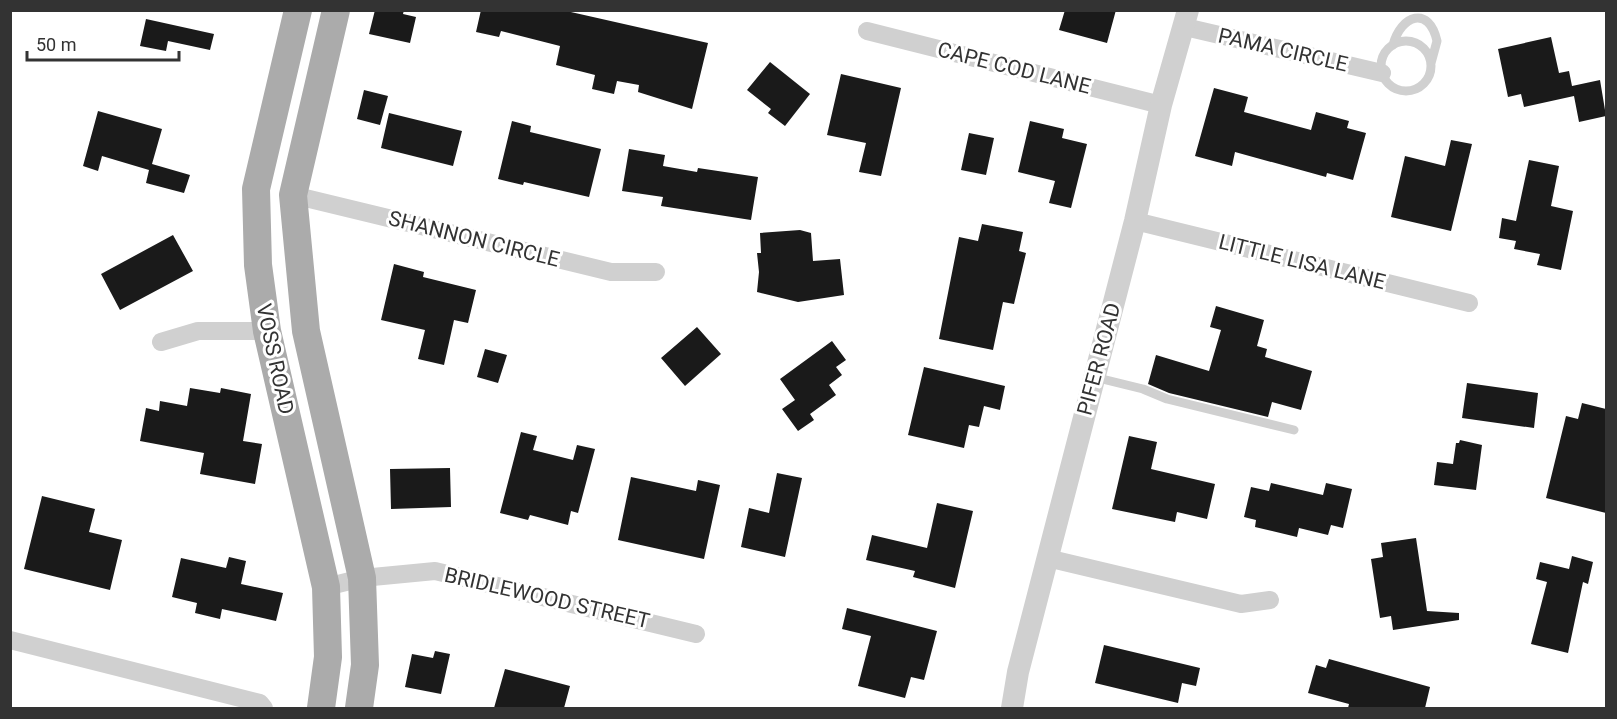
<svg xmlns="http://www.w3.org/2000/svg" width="1617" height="719" viewBox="0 0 1617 719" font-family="Roboto,sans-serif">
	<rect width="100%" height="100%" fill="#fff"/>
	<path fill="#1a1a1a" d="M375,10h29l-1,4 13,3 -6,26 -41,-9z
		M481,10h81l146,33 -16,66 -54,-17 1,-7 -22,-4 -3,13 -22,-5 3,-14 -39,-10 4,-19 -59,-15 -2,6 -23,-5z
		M1065,10h51l-9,33 -48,-13z
		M146,19l68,15 -4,16 -42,-9 -2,10 -26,-5z
		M1551,37l8,36 10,-2 3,15 28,-6 6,36 -27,6 -5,-26 -50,11 -3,-13 -13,3 -10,-48z
		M770,62l40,32 -25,32 -17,-13 3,-4 -24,-19z
		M841,74l60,14 -20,88 -22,-4 7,-29 -39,-8z
		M1214,88l34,9 -4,15 67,18 5,-18 33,9 -2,7 19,5 -13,47 -26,-7 -1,4 -91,-25 -3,14 -37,-10z
		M364,90l24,6 -8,29 -23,-6z
		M98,111l64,18 -10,35 38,11 -6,18 -38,-10 3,-13 -47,-14 -4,15 -15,-5z
		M389,113l73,18 -9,35 -72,-18z
		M512,121l19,5 -1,6 71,17 -12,48 -65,-15 -1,3 -25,-6z
		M1030,121l34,8 -2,9 25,6 -16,64 -22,-5 6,-22 -37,-9z
		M969,133l25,5 -8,37 -25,-5z
		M1451,140l21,4 -21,87 -60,-14 14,-61 40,10z
		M629,149l36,6 -2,11 34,6 1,-4 60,9 -7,43 -90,-14 2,-9 -41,-6z
		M1529,160l30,6 -8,40 22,5 -12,59 -24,-5 3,-11 -26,-5 2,-8 -17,-3 3,-20 14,3z
		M982,224l41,8 -4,19 7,2 -12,51 -11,-2 -10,48 -54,-11 20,-102 19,4z
		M800,230l11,3 2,28 27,-2 4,36 -46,7 -41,-10 2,-20 -2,-19h4l-1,-20z
		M173,235l20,36 -73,39 -19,-36z
		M394,264l30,8 -1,5 53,13 -8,33 -14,-3 -10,45 -26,-6 7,-29 -44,-10z
		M1216,306l48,14 -7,26 10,3 -2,8 47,14 -11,39 -29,-8 -4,15 -99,-24 -21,-9 8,-29 53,16 12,-41 -11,-3z
		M697,327l24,27 -36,32 -24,-28z
		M832,341l14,19 -10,7 6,8 -13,10 7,10 -26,19 4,6 -16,11 -16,-22 13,-9 -15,-21z
		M485,349l22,6 -9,28 -21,-6z
		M924,367l81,19 -5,24 -16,-4 -5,21 -10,-2 -5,23 -56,-13z
		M1467,383l71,10 -4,35 -72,-10z
		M190,388l30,5 1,-5 30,6 -8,47 19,3 -7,40 -55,-10 4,-21 -64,-12 6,-33 13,3 1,-10 27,5z
		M1582,403l24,6v104l-60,-15 20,-82 12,3z
		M521,432l16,4 -4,14 40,10 4,-15 18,4 -17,64 -7,-2 -3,14 -38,-10 -2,5 -28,-7z
		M1129,436l28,6 -6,27 64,15 -8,35 -30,-7 -2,10 -63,-13z
		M1460,440l22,5 -6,45 -42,-5 3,-23 16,2 3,-21h3z
		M450,468l1,39 -60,2 -1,-40z
		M777,473l25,5 -17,79 -44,-10 8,-39 20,5z
		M631,477l65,14 2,-11 22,5 -16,74 -86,-19z
		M1271,483l52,12 3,-12 26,6 -9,39 -12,-3 -3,10 -29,-7 -2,9 -42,-10 1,-7 -12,-3 7,-30 18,4z
		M42,496l53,13 -6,23 33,8 -12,50 -86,-21z
		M937,503l36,8 -18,77 -42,-11 2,-6 -49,-11 6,-25 55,13z
		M1416,538l11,73 32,2v7l-66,10 -2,-14 -11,2 -9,-59 12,-2 -2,-14z
		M1572,556l21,6 -5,22 -5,-2 -15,71 -37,-9 16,-62 -11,-3 4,-17 29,7z
		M229,557l17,4 -5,23 42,9 -7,28 -54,-12 -2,10 -25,-6 2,-10 -25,-6 9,-39 45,10z
		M847,608l90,23 -13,49 -13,-3 -6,21 -47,-12 13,-50 -29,-7z
		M1104,645l96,23 -4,18 -14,-3 -4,20 -83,-20z
		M435,651l15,3 -9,40 -36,-7 7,-33 21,4z
		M1329,659l101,28 -5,21h-77l1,-4 -41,-11 8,-28 10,3z
		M505,669l65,17 -6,22h-70z"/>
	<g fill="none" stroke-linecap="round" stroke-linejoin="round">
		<path stroke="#d0d0d0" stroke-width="9" d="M1381 66a25 25 0 1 1 50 0a25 25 0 1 1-50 0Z
			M1393,45c8,-30 36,-40 44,-4l-6,22
			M1094,377l49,12 24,10 127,31"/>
		<path stroke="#d0d0d0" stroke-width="18" d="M1185,27l197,46
			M867,31l294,74
			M293,195l318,77h45
			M1135,221l334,82
			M161,342l37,-11h69
			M1047,558l194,46 29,-4
			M326,587l36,-9 73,-7 261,63
			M10,640l250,63 4,5"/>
		<path stroke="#d0d0d0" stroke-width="22" d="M1012,708l6,-36 117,-451 26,-116 27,-95"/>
		<path stroke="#ababab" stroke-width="28" d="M298,10l-42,179 2,76 9,66 59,256 2,70 -7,51
			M336,10l-43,185 13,136 56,247 3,87 -6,43"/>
	</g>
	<g text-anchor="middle" stroke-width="6" stroke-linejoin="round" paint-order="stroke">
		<g font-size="21" fill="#333" stroke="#fff">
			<text transform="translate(1283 50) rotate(13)" y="7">PAMA CIRCLE</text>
			<text transform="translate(1014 68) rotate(14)" y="7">CAPE COD LANE</text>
			<text transform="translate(474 239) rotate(14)" y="7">SHANNON CIRCLE</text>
			<text transform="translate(1302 262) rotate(14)" y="7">LITTLE LISA LANE</text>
			<text transform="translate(275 359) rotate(78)" y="7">VOSS ROAD</text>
			<text transform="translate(1099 359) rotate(-75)" y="7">PIFER ROAD</text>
			<text transform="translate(547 598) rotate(13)" y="7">BRIDLEWOOD STREET</text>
		</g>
	</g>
	<rect width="1617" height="719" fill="none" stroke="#333333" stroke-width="24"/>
	<path d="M27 51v9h152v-9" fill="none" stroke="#333333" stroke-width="3"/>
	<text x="36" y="51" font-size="18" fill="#333333" stroke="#ffffff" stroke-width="4.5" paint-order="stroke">50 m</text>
</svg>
